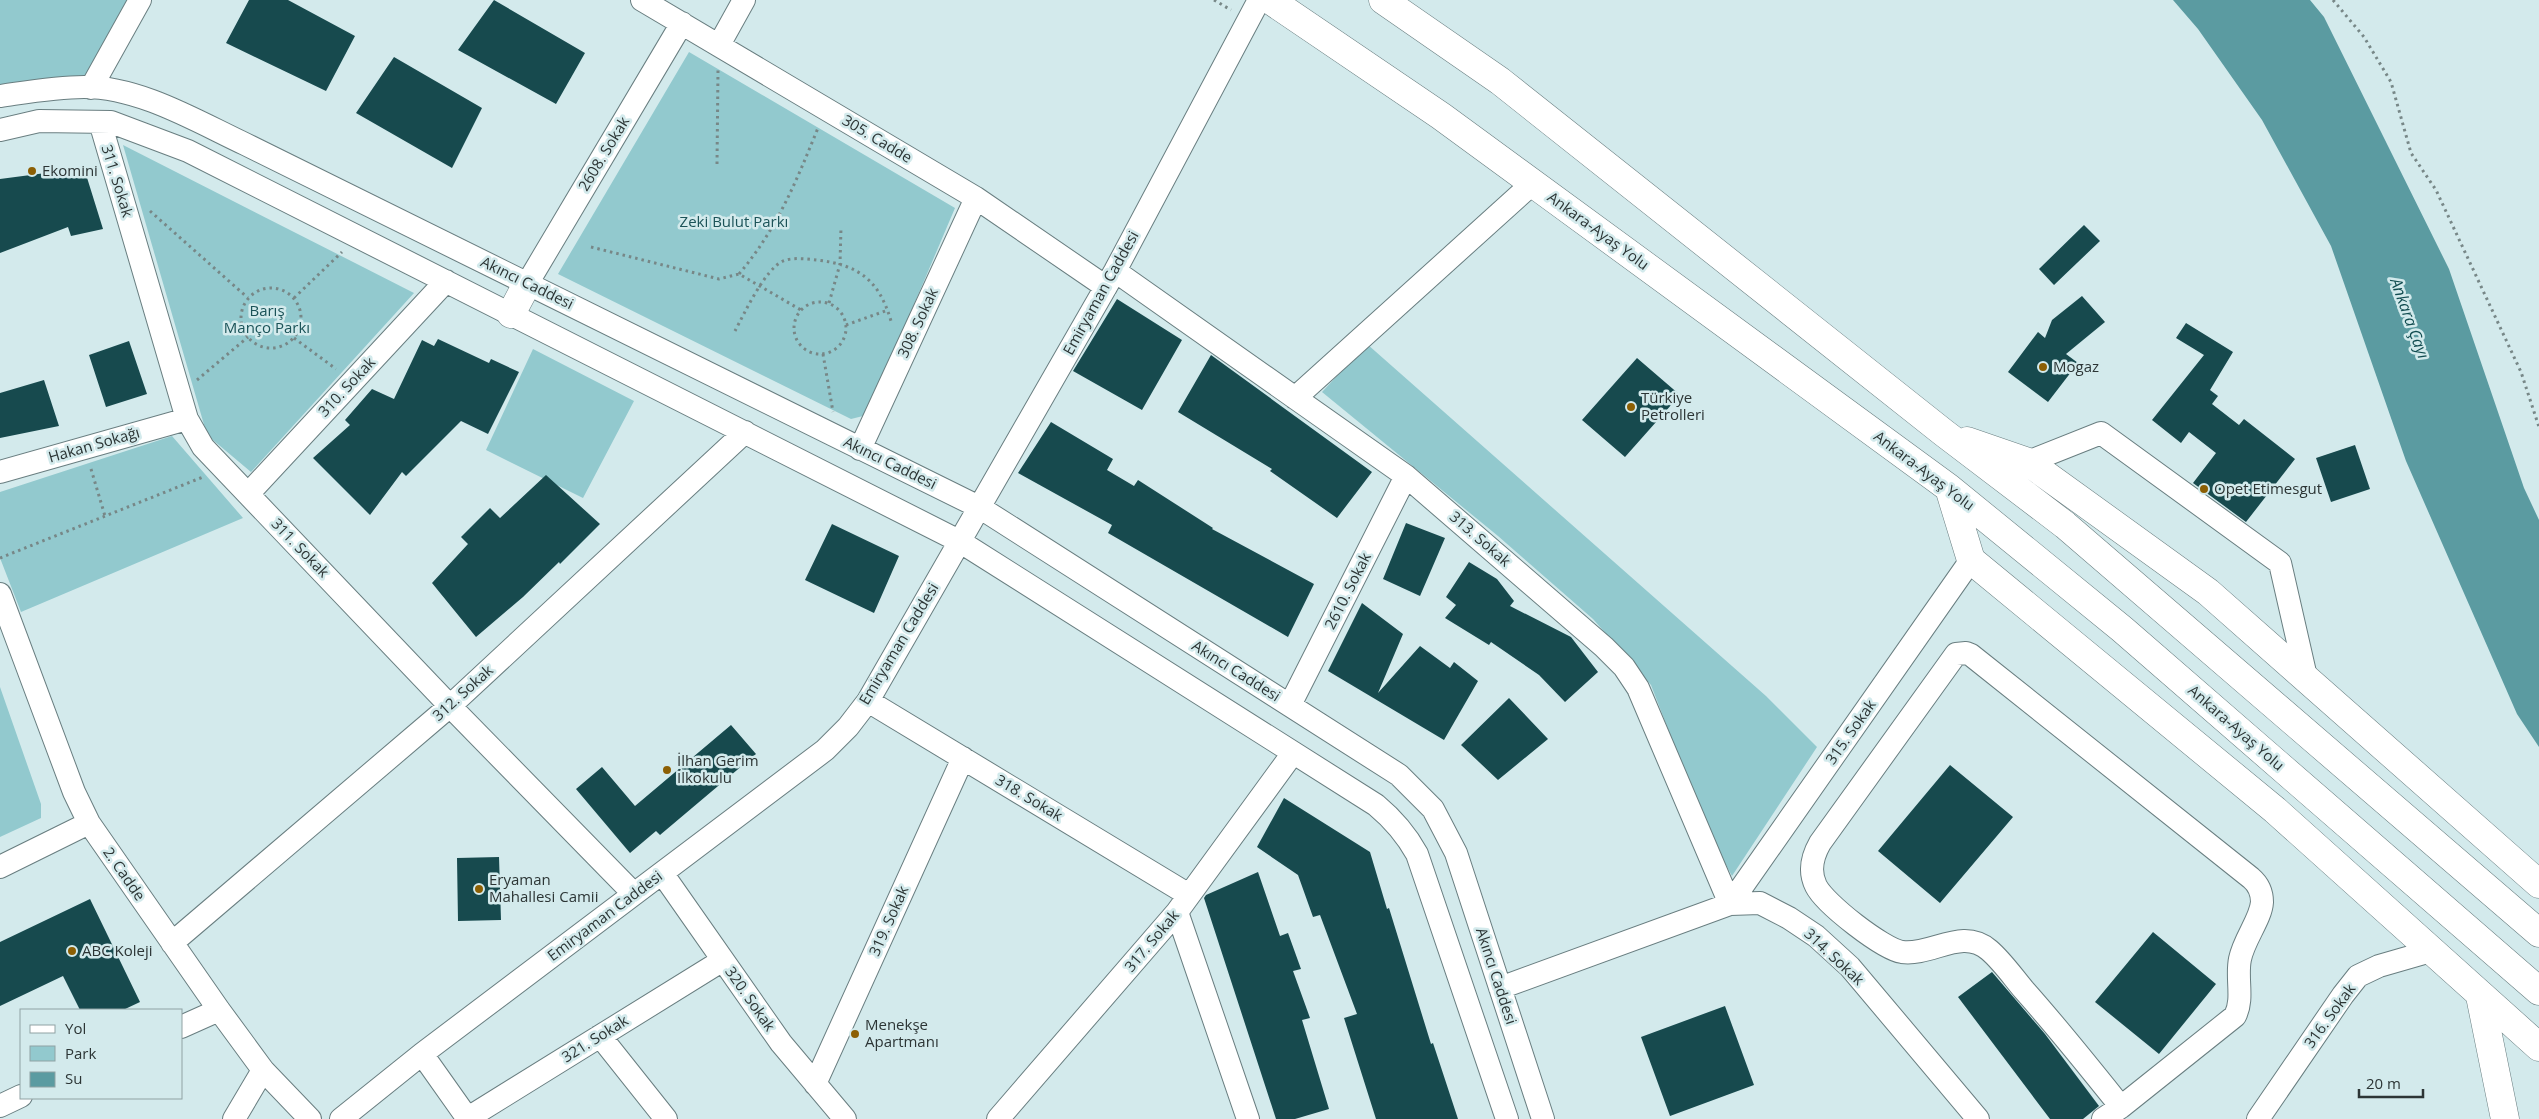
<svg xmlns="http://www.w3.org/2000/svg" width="2539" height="1119" viewBox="0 0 2539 1119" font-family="'Open Sans',sans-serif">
	<rect width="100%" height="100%" fill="#d3eaec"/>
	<path fill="#92c9ce" d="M0,0h140l-49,88 -91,18z
		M689,52l266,156 -88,207 -16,4 -293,-145z
		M123,145l291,148 -163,179 -44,-37z
		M1367,344l399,352 51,51 -85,129 -25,-46 -56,-145 -58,-66 -95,-83 -176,-144z
		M533,349l101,52 -51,97 -97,-48z
		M172,436l71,82 -222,94 -21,-54v-66z
		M0,687l41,117v14l-41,19z"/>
	<path fill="#5b9ba1" d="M2173,0h137l14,17 125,252 75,219 15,32v227l-22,-33 -111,-253 -75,-215 -69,-126 -64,-91z"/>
	<path fill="#174a4e" d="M249,0h39l67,36 -29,55 -100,-48z
		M494,0l91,53 -29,51 -98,-54z
		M394,57l88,51 -30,60 -96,-55z
		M84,168l19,61 -32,7 -3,-9 -68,26v-74z
		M2084,225l16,16 -46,44 -15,-16z
		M2082,296l23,26 -39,32 12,9 -30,39 -40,-30 30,-40 7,6 7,-18z
		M1117,299l65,41 -40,70 -69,-39z
		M2186,323l47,29 -23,38 8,6 -6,8 27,21 5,-6 51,40 -49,63 -53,-39 23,-30 -27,-21 -8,11 -29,-23 52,-65 -28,-17z
		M438,339l51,24 2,-4 28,13 -31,62 -27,-13 -55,55 -4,-4 -32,43 -57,-57 37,-33 -5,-5 27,-31 22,10 28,-59 12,6z
		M129,341l18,53 -41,13 -17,-52z
		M1211,355l161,117 -35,46 -67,-47 2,-2 -94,-57z
		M1637,358l43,37 -55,62 -43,-37z
		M44,380l15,46 -59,12v-45z
		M1051,422l62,37 -6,11 27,16 4,-6 75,48 -1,1 102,55 -26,53 -180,-104 4,-8 -94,-52z
		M2355,445l15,44 -39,13 -15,-44z
		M546,475l54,49 -40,40 -1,-2 -36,35 -47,40 -44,-54 36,-39 -7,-7 29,-29 10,10z
		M1406,523l39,15 -25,58 -37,-17z
		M832,524l67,32 -25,57 -69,-33z
		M1469,562l28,17 17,22 -4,5 61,31 27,35 -33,30 -26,-27 -48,-33 -2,3 -44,-27 11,-13 -10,-8z
		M1362,603l41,31 -25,59 42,-47 30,22 4,-6 24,19 -34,59 -116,-69z
		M1509,698l39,41 -50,41 -37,-35z
		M731,725l25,29 -96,81 -4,-4 -26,22 -54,-64 26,-22 33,39z
		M1950,765l63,52 -73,86 -62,-52z
		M1284,798l86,54 17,57 2,-1 42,136 2,-1 25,76h-82l-32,-101 13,-4 -37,-99 -7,2 -15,-42 -41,-28z
		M499,857l2,63 -43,1 -1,-63z
		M1258,872l22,64 8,-3 13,36 -8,2 17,47 -8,2 27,89 -34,10h-19l-72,-221 2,-3z
		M90,899l50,103 -17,8h-43l-17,-34 -63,30v-64z
		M2153,932l63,52 -57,70 -64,-52z
		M1992,972l53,62 54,72 -16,13h-33l-92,-122z
		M1725,1006l29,79 -84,31 -29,-79z"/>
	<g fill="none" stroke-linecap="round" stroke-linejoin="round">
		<defs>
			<path id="minor" d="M642,0l334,198 130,89
				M719,45l25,-45
				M91,88l49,-88
				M0,96c28,-4 56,-9 84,-9 56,0 112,34 161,57l734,363 420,268 34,34 23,44 87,266
				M100,122l87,297 16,28 247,259 184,188
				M0,130l39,-9 72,1 77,29 771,390 417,264c18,15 30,29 41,49l90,265
				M1115,271l291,205 198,171 20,20 14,21 92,216
				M527,284l155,-261
				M1295,398l238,-215
				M860,449l116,-251
				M2028,462l73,-29 179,130 26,114
				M0,472l187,-53
				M248,494l198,-213
				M0,594l74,198 15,31 130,187 44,60 47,49
				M868,701l321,194
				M1290,705l116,-229
				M0,867l89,-44
				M662,873l119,170 64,76
				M1730,904l241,-344
				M1177,912l71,207
				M172,943l278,-237 295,-274
				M1500,988l230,-84 30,-1 29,15 27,18 34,31 128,152
				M181,1027l38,-17
				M600,1036l66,83
				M422,1054l46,65
				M815,1084l148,-326
				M0,1106l21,-10
				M468,1118l255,-158
				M234,1119l29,-49
				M341,1119l81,-65 403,-304 23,-23 20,-26 247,-430 144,-271
				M998,1119l179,-207 116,-159
				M2103,1119l18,-12 114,-91c9,-17 1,-38 5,-57 4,-20 21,-40 22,-57 0,-10 -4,-18 -11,-24l-280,-223 -5,-2 -10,1 -136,189c-8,14 -11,29 -4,43 9,18 67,63 86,66 30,4 60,-25 87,-2 13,11 24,27 35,40 34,38 65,77 97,117
				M2258,1119l85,-124 15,-19 21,-10 52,-15"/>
			<path id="major" d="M511,314l16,-30"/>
			<path id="highway" d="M1270,0l171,116 508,372 173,141 417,362
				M1383,0l117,81 444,352 121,92 474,408
				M1967,441l61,21 180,130 331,292
				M1949,488l22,72 304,250 264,237
				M2480,996l25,123"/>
		</defs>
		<use href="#minor" stroke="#697e80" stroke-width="24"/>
		<use href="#major" stroke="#697e80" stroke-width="29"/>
		<use href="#highway" stroke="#697e80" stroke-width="29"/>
		<path stroke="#778787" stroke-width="3" stroke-dasharray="2.5 4" stroke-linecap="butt" d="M1214,0l17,10
			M2333,0l31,37 27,45 20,71 25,37 85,182 18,55
			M717,164l1,-94
			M150,211l98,87
			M591,247l128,32 20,-5 62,36
			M739,274c38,-45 57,-92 79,-146
			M241 318a30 30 0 1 1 60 0a30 30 0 1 1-60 0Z
			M294,298l48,-46
			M794 328a26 26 0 1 1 52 0a26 26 0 1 1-52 0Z
			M829,303l11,-39 1,-37
			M846,325l42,-15
			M735,331c9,-17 30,-62 48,-70 10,-4 24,-2 34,-1 42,5 62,20 74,61
			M294,338l42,31
			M823,354l10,58
			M197,380l51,-43
			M91,469l14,47
			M0,558l203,-81"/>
		<use href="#minor" stroke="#fff" stroke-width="22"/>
		<use href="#major" stroke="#fff" stroke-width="28"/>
		<use href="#highway" stroke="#fff" stroke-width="28"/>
	</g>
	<g fill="#8c5f04" stroke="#d3eaec" stroke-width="2">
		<circle cx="32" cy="171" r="5"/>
		<circle cx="2043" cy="367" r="5"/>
		<circle cx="1631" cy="407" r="5"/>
		<circle cx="2204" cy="489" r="5"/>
		<circle cx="667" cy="770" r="5"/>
		<circle cx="479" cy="889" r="5"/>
		<circle cx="72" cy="951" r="5"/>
		<circle cx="855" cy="1034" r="5"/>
	</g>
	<g text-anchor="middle" stroke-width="5" stroke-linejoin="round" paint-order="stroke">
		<g font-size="15" fill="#2c3535" stroke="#d3eaec">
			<text transform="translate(877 139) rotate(31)" y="5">305. Cadde</text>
			<text transform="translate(604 154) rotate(-59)" y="5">2608. Sokak</text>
			<text transform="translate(117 181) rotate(73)" y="5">311. Sokak</text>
			<text transform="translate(1598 231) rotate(36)" y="5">Ankara-Ayaş Yolu</text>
			<text transform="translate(527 283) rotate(26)" y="5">Akıncı Caddesi</text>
			<text transform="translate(1101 293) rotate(-61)" y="5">Emiryaman Caddesi</text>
			<text transform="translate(918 323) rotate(-65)" y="5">308. Sokak</text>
			<text transform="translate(347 387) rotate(-47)" y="5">310. Sokak</text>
			<text transform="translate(94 445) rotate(-16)" y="5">Hakan Sokağı</text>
			<text transform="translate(890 463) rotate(26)" y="5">Akıncı Caddesi</text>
			<text transform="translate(1924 471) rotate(37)" y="5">Ankara-Ayaş Yolu</text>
			<text transform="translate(1480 539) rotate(41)" y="5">313. Sokak</text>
			<text transform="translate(300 548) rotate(46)" y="5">311. Sokak</text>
			<text transform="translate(1348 591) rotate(-63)" y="5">2610. Sokak</text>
			<text transform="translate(899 644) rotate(-59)" y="5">Emiryaman Caddesi</text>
			<text transform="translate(1236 671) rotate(32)" y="5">Akıncı Caddesi</text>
			<text transform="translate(463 693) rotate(-42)" y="5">312. Sokak</text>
			<text transform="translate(2236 728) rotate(41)" y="5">Ankara-Ayaş Yolu</text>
			<text transform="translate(1851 732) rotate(-55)" y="5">315. Sokak</text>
			<text transform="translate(1029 798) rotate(31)" y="5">318. Sokak</text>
			<text transform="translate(124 874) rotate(55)" y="5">2. Cadde</text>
			<text transform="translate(605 916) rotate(-37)" y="5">Emiryaman Caddesi</text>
			<text transform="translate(889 921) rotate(-66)" y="5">319. Sokak</text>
			<text transform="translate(1152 941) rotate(-50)" y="5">317. Sokak</text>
			<text transform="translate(1834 957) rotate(43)" y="5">314. Sokak</text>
			<text transform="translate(1496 976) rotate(72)" y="5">Akıncı Caddesi</text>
			<text transform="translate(750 999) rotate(55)" y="5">320. Sokak</text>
			<text transform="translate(2330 1016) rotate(-54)" y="5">316. Sokak</text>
			<text transform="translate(595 1039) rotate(-32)" y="5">321. Sokak</text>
		</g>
		<g font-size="15" fill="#2c3535" stroke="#d3eaec" text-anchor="start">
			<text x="42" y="176">Ekomini</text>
			<text x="2053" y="372">Mogaz</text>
			<text x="1641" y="403">Türkiye<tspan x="1641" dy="17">Petrolleri</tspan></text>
			<text x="2214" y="494">Opet Etimesgut</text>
			<text x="677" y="766">İlhan Gerim<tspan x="677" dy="17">İlkokulu</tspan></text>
			<text x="489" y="885">Eryaman<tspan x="489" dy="17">Mahallesi Camii</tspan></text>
			<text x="82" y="956">ABC Koleji</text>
			<text x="865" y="1030">Menekşe<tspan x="865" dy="17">Apartmanı</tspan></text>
		</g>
		<g font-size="15" fill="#1b5358" stroke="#d3eaec">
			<text x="734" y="227">Zeki Bulut Parkı</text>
			<text x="267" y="316">Barış<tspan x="267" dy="17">Manço Parkı</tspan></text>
		</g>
		<g font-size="16" font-style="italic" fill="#114c50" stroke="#d3eaec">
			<text transform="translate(2410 318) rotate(70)" y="6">Ankara Çayı</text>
		</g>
	</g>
	<rect x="20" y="1009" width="162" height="90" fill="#d3eaec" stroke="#90a2a3"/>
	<rect x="30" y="1025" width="25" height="8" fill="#ffffff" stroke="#90a2a3"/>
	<text x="65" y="1034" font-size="15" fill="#2c3535">Yol</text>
	<rect x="30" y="1046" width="25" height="15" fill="#92c9ce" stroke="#90a2a3"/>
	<text x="65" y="1059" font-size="15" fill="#2c3535">Park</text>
	<rect x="30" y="1072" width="25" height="15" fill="#5b9ba1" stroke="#90a2a3"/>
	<text x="65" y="1084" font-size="15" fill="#2c3535">Su</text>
	<path d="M2359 1089v8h64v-8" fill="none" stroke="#2c3535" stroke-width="2.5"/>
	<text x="2366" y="1089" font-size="15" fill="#2c3535" stroke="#d3eaec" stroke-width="4" paint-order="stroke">20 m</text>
</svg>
